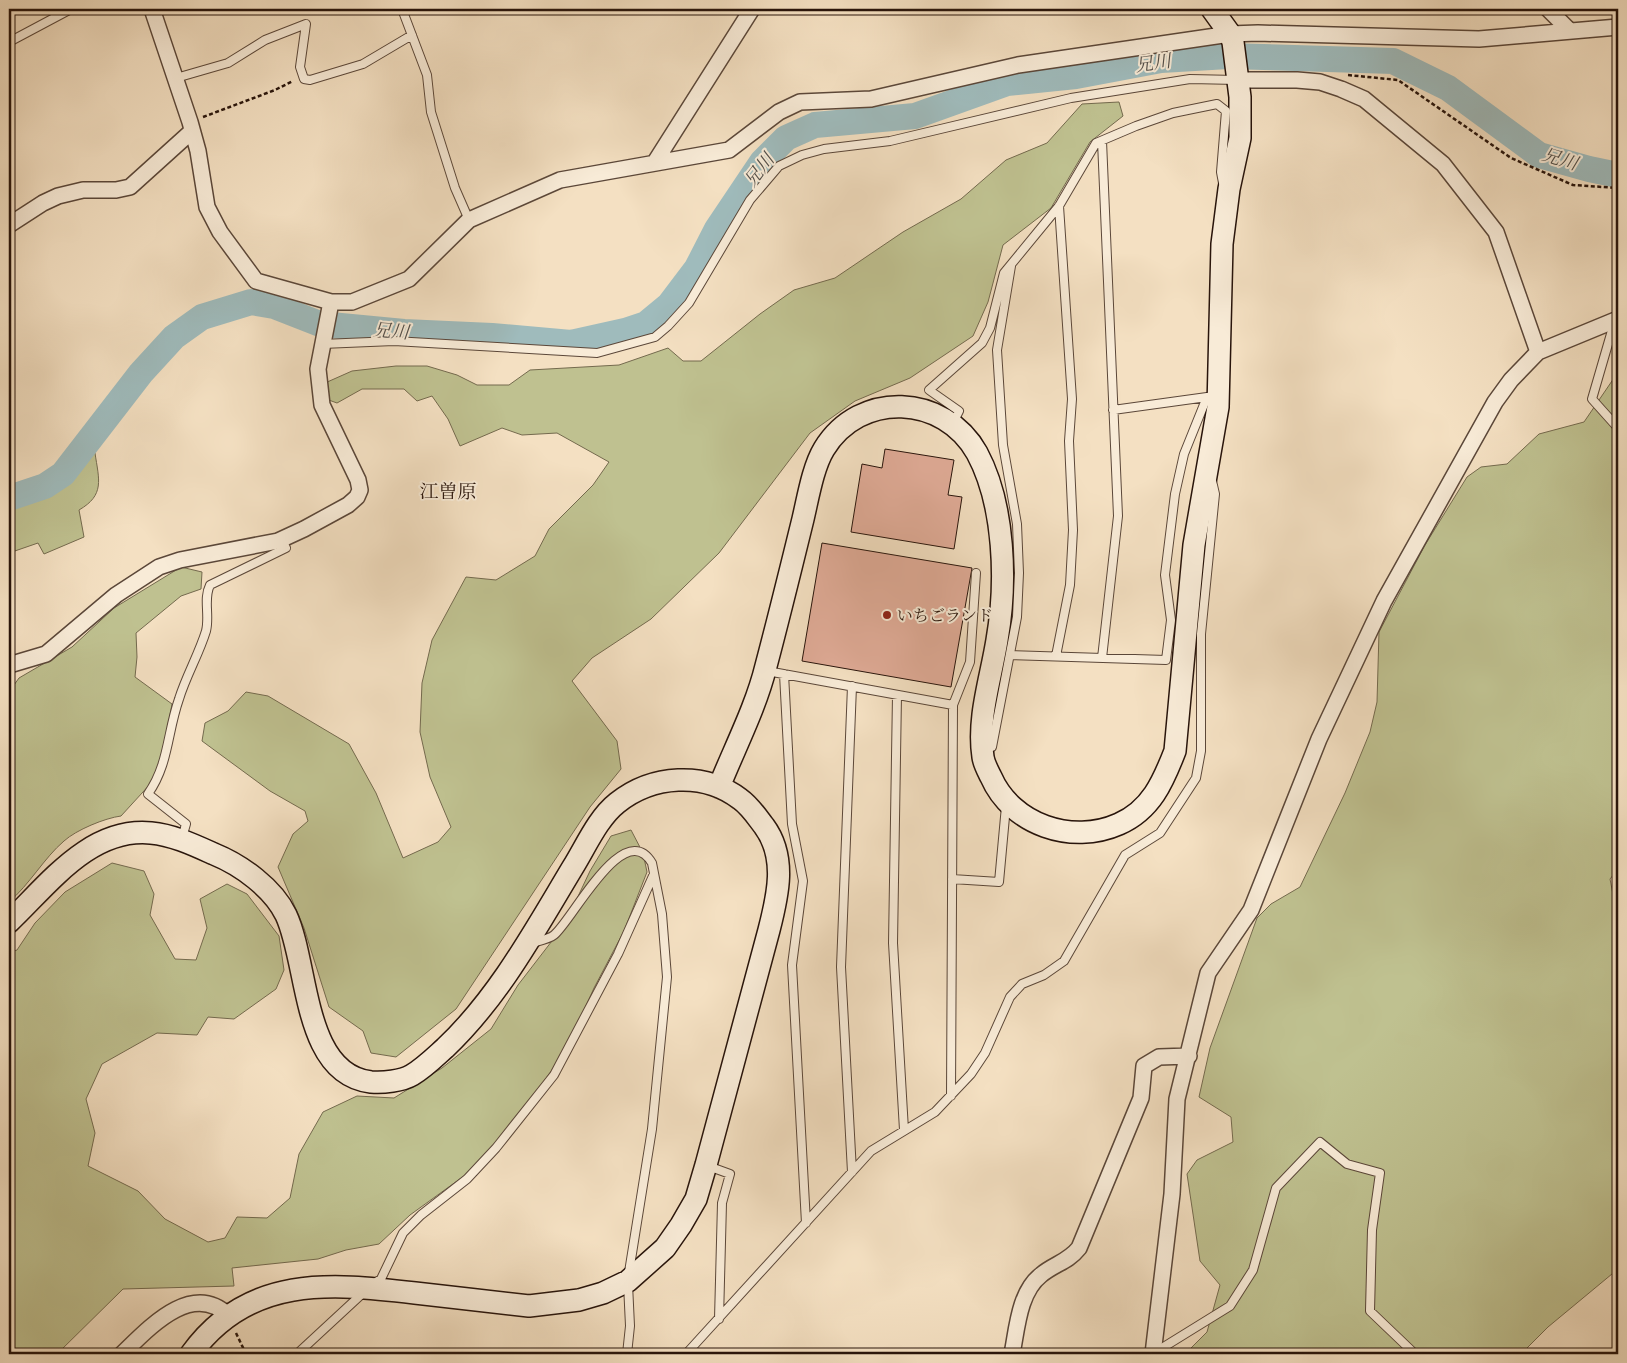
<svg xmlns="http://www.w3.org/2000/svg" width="1627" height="1363" viewBox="0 0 1627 1363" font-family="'Gentium Book Plus','Noto Serif JP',serif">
	<rect width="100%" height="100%" fill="#f4e0c2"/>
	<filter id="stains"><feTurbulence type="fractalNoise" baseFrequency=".004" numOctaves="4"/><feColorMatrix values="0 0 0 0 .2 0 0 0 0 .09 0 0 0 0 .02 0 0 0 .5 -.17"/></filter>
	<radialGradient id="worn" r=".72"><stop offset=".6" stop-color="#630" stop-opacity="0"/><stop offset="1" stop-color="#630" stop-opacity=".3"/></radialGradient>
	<path fill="#bfc190" stroke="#746a4e" d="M1119,102l4,14 -33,26 -39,66 -48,37 -15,57 -15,34 -63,42 -55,23 -45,32 -91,120 -68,66 -59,39 -20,23 45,60 4,28 -31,38 -134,202 -60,48 -25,-4 -8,-22 -34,-24 -25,-79 -26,-61 15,-33 15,-13 -3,-10 -35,-20 -68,-50 3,-18 23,-12 18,-19 22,4 81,48 27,49 27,65 35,-16 13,-15 -21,-50 -10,-45 2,-49 10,-43 34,-63 30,3 39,-24 14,-27 44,-44 16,-23 -52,-29 -35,2 -20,-7 -42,18 -12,-27 -16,-23 -15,5 -13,-12h-42l-25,14 -11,-4 -1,-16 27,-12 44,-5h31l30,9 20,10h32l21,-15 89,-5 49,-17 15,13h18l59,-47 34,-24 41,-12 68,-46 58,-33 45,-39 41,-17 35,-39z
		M1618,365v504l-8,10 8,41v349l-70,58 -21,21 2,6h-344l22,-22 13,-47 -20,-24 -13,-87 10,-14 36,-18 -2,-25 -32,-20 11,-49 47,-130 14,-14 29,-17 45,-94 25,-61 7,-30 2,-70 46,-87 42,-68 14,-10 26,-3 32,-30 45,-12 30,-44z
		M95,453c4,27 10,42 -16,57l5,27 -40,17 -6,-11 -29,10v-47l26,-7 32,-17 17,-26z
		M181,567l21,5 -1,17 -20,7 -45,37 1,24 -2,20 37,27 -8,45 -11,32 -32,35c-16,2 -45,14 -57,25 -20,17 -34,43 -55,61v-210l10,-14 53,-31 42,-39z
		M631,830l12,23 4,19 -23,59 -30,57 -28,62 -63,89 -39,37 -54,39 -31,29 -33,6 -28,9 -86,9 2,18 -111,3 -66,65h-48v-401l8,-3 18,-27 30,-31 47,-29 32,8 10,23 -4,21 25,44 21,1 11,-32 -7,-29 27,-15 20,10 32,42 5,34 -8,19 -42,30 -26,-2 -11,18 -40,-2 -55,31 -16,35 9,34 -7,33 50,25 27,28 43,23 17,-4 12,-21 30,1 23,-20 9,-44 24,-42 34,-16 37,2 48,-30 49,-39 27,-44 47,-61 25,-53 21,-35z"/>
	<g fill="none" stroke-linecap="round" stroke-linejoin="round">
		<path stroke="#9fbbbc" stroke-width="26" d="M9,498l36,-12 18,-12 78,-101 33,-36 28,-20 49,-15 23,4 46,18 84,8 88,4 79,7 54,-12 21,-7 23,-19 28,-37 20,-39 45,-67 24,-24 29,-13 100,-9 92,-33 69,-7 85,-16 67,-4 165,5 55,27 91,67 50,14 29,6"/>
	</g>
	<path fill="#e0ab97" stroke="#28140b" d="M885,449l69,11 -6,35 14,2 -8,52 -103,-17 11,-68 20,4z
		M822,543l150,25 -21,119 -149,-26z"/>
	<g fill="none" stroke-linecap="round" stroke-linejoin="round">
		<defs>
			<path id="lane" d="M402,9l25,66 4,37 24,76 14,32
				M9,42l62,-33
				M176,78l52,-15 37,-23 41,-16 -6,43 4,12 6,1 53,-16 49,-29
				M1102,141l16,375 -16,142
				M1615,320l-23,79 26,29
				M322,344l72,-3 203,12 58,-16 13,-11 21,-23 61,-103 29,-34 23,-11 22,-6 66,-8 181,-43 119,-19 47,1
				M1113,410l94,-13
				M953,423l6,-12 -30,-21 53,-47 8,-15 14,-55 55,-67 37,-63 40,-17 37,-13 44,-9 9,7 -5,61 2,11
				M1010,655l156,5 5,-40 -6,-45 10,-81 9,-40 23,-57 11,-1
				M1056,656l14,-71 3,-55 -4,-89 3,-42 -13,-193
				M767,671l186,34
				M784,674l8,150 11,57 -11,84 14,258
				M852,686l-11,281 11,205
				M897,695l-4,248 11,187
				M985,748l7,-1 25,-130 2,-44 -2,-49 -14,-79 -6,-95 14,-84
				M182,838l4,-14 -38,-30c21,-30 19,-61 31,-95 7,-23 20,-45 27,-68 4,-16 -3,-32 4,-46l76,-37 -4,-9
				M952,879l47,3 7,-76
				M532,943c7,-2 17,-4 22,-8 18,-14 70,-119 98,-72l10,51 5,63 -15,152 -23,143
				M951,1096l2,-391 17,-43 6,-89
				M708,1166l22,8 -8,29 -3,116
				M373,1284l8,-5 22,-46 18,-18 46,-36 29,-31 58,-73 64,-121 35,-78
				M1154,1353l76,-47 23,-36 23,-82 44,-46 27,22 33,9 -8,57 -2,81 45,43
				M297,1354l67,-62
				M627,1354l3,-28 -2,-42
				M686,1354l185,-203 64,-39 36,-38 14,-21 25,-56 12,-13 22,-9 20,-14 61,-106 35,-22 36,-55 5,-27v-117l14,-140 -3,-13"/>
			<path id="street" d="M152,9l38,113 8,29 9,56 13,25 36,49 75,21h21l57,-23 60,-59 91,-40 169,-30 50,-38 21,-10 71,-3 147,-34 212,-31 28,-1 221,6 139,-12
				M1548,9l21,21
				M1239,80h58l23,2 21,7 23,10 79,65 53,68 42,120
				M655,162l97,-153
				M9,225l34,-22 15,-7 25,-6h33l14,-3 62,-56
				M9,665l37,-11 70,-59 43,-28 21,-7 98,-19 26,-12 44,-24 9,-8 3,-7 -2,-10 -36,-75 -4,-36 13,-67
				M122,1354c27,-26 70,-74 107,-38
				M1012,1354c5,-25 7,-62 29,-79 13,-11 27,-13 38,-27l62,-150 3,-32 15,-9 30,-1
				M1153,1354l19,-160 5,-95 31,-126 43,-63 68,-171 65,-138 111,-199 16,-22 27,-28 80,-33"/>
			<path id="secondary" d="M719,787c16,-40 37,-80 47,-121 13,-49 25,-98 37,-147 5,-21 10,-52 21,-70 36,-59 120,-55 153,4 28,52 30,130 20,187 -6,38 -20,78 -14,117 1,7 5,14 8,20 21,48 81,68 128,47 32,-14 44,-42 56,-73l19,-206 24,-138 4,-163 7,-55 11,-51v-41l-7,-55 -3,-8 -18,-25
				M9,922c40,-38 81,-95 142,-89 22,2 43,12 63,21 27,11 59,34 72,61 23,49 16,159 85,167 12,1 31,-1 41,-7 12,-7 23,-18 33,-27 54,-51 90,-118 128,-181 13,-21 25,-49 44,-64 35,-28 87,-32 123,-4 10,7 17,18 24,27 23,31 14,69 5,104l-63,235 -10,34 -15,26 -16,23 -37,33 -25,12 -24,7 -50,6c-38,-4 -76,-9 -114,-13 -85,-10 -167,-18 -224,61"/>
		</defs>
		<use href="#lane" stroke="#5b4739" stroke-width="10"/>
		<use href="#street" stroke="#5b4739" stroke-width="18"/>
		<use href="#secondary" stroke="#28140b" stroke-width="24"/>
		<path stroke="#28140b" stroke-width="2.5" stroke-dasharray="4 2.5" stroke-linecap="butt" d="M1348,75l50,5 113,78 62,27 45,3
			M203,117l72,-27 18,-9
			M236,1333l10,21"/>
		<use href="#lane" stroke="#f8ebd7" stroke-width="8"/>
		<use href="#street" stroke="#f8ebd7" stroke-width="15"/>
		<use href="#secondary" stroke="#f8ebd7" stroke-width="21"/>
	</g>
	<circle fill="#8f2418" stroke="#f8ebd7" stroke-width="2" cx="887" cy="615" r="5"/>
	<g text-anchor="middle" stroke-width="4" stroke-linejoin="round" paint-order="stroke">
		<g font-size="16" fill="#28140b" stroke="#f8ebd7" text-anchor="start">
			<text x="897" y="621">いちごランド</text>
		</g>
		<g font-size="18" font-style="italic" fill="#524e49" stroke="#f8ebd7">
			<text transform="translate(1153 63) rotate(-8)" y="6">兄川</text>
			<text transform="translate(1560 159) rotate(17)" y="6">兄川</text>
			<text transform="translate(759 170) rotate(-52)" y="6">兄川</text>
			<text transform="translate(391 331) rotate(5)" y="6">兄川</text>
		</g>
		<g font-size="19" fill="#28140b" stroke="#f8ebd7">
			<text x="448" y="498">江曽原</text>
		</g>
	</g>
	<rect width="1627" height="1363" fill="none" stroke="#f4e0c2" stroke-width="30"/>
	<rect x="10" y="10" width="1607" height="1343" fill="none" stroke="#28140b" stroke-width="2.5"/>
	<rect x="15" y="15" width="1597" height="1333" fill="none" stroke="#28140b"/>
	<rect width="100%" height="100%" filter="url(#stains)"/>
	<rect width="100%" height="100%" fill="url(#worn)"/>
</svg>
